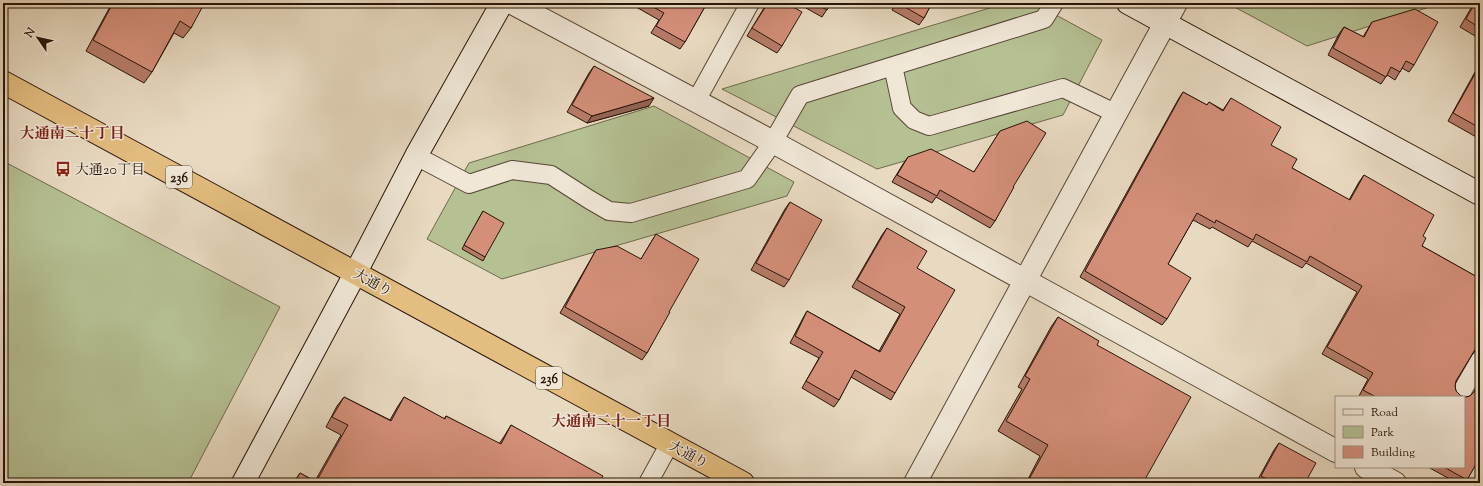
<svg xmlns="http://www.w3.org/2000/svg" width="1483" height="486" viewBox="0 0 1483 486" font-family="'Sorts Mill Goudy','Noto Serif JP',serif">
	<rect width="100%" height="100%" fill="#e8dac1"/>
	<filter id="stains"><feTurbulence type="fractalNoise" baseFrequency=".005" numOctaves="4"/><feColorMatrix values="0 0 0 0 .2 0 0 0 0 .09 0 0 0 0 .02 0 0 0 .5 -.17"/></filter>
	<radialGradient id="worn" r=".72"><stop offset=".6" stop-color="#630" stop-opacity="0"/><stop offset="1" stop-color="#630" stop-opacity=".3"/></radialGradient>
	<path fill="#b5c093" stroke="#6e6a4d" d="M1006,3h28l68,37 -39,75 -186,54 -155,-80z
		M1227,3h215l-135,43z
		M654,106l140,76 -7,14 -285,83 -75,-40 42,-76z
		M3,161l277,146 -92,176h-185z"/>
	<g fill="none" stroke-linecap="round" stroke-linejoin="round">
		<defs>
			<path id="lane" d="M893,66l9,42 12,12 15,6 134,-38 54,26
				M696,101l54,-98
				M416,156l53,28 43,-14 39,5 39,25 19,11 22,2 116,-34 26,-37 27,-47 244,-76 10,-16
				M1461,393l19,-33
				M648,483l22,-40"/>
			<path id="street" d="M512,3l261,139 563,309
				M1366,467l29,16
				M915,483l261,-480"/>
			<path id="secondary" d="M1128,3l352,191
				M243,483l113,-211 60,-116 86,-153"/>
			<path id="highway" d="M3,82l740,401"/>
		</defs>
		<use href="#lane" stroke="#584636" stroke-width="20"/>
		<use href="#street" stroke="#584636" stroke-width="24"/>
		<use href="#secondary" stroke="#281407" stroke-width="24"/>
		<use href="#highway" stroke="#281407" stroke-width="24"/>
		<use href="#lane" stroke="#f0e7d7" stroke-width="18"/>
		<use href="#street" stroke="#f0e7d7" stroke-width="22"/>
		<use href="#secondary" stroke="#f0e7d7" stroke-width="22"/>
		<use href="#highway" stroke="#e4bd80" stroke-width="22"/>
	</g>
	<path fill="#b67b68" stroke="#281407" d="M112,3h90l-11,25 -8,10 -9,-5 -22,39 -8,11 -58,-32z
		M629,3h78l-22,39 -5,7 -29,-16 8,-13z
		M767,3h19l-4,43 -5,7 -30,-17z
		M797,3h34l-9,14z
		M896,3h36l-8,15 -5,7 -27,-15z
		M1474,3h6v36l-20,-12z
		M1372,22l42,43 -5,7 -7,-4 -7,12 -8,-5 -6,9 -53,-29 11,-21 5,-7 19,10z
		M1480,63v73l-2,2 -30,-17z
		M594,66l55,40 -62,17 -20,-11 22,-39z
		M1183,92l24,13 2,-3 14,8 8,-12 40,47 21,23 57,32 10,-18 5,-7 59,61 -1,10 57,32 1,-2v74l-5,1 -2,2 -17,28 -1,5 1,5 5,5 5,1 4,-1 3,-2 7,-13v76l-15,26h-8l-29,-16h36v-70h-104l-1,-1 9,-17 -46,-25 35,-62 -51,-29 -4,5 -50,-27 -4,6 -36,-20 -2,2 -17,-9 -25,44 -1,55 -5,6 -82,-48 99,-179z
		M1000,131l13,56 -18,34 -5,7 -54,-31 -4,6 -40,-21 11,-18 5,-7 66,15z
		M790,202l-1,78 -5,7 -33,-17 34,-61z
		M483,211l2,46 -2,4 -21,-12z
		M887,228l30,40 -22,125 -4,7 -40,-23 -12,23 -5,7 -32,-19 17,-30 -29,-15 13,-25 4,-7 72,40 21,-37 -48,-27 30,-52z
		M656,234l13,78 -22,41 -5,7 -82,-47 36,-63 45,9z
		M1058,317l39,28 46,138h-117l14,-27 -42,-25 24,-42 -4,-2 33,-60z
		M344,397l46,23 8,-14 6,-9 40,22 2,-3 53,28 6,-9 6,-10 88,58h-306l7,-10 15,8 26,-46 -15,-8 11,-21z
		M1279,443l26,40h-49l18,-33z"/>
	<path fill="#946455" stroke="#281407" d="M654,98l-5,8 -62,17 5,-7z
		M1480,344v6l-5,1 -4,4 5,-7z"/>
	<path fill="#d48f79" stroke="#281407" d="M113,3h89l2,1 -13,24 -11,-7 -28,51 -59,-32z
		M646,3h61l-22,39 -29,-16 8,-13z
		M768,3h18l16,9 -20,34 -30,-18z
		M814,3h17l-4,7z
		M898,3h34l-8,15z
		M1475,3h5v25l-14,-9z
		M1415,9l23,13 -24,43 -8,-4 -6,11 -9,-5 -5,10 -53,-29 11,-21 20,10 8,-15z
		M1480,65v63l-27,-15z
		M594,66l60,32 -62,18 -20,-11z
		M1183,92l24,13 2,-3 14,9 8,-13 50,29 -10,18 26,14 -5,9 58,32 14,-25 70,40 -11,21 3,2 -4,8 57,32 1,-1v67l-4,4 -20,33 -1,5 1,5 5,5 5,1 4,-1 4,-4 6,-10v75l-13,23 -23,-13h20v-70h-88l-13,-7 10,-17 -46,-26 35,-61 -52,-30 -3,6 -51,-28 -3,6 -37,-20 -1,3 -18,-10 -29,51 23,14 -24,41 -82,-48z
		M1027,121l19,12 -33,54h1l-19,34 -55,-31 -3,6 -40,-21 11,-18 23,-8 43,23 26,-41z
		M790,202l32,18 -33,60 -33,-17z
		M483,211l21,12 -19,34 -21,-12z
		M887,228l40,23 -10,17 38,22 -60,103 -40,-23 -16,30 -33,-19 17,-29 -28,-16 12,-25 73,41 25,-45 -48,-27z
		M656,234l43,25 -30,53h1l-23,41 -82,-46 31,-57 21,-4 24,13z
		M1058,317l41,24 -2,4 94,52 -48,86h-116l21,-38 -42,-24 24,-42 -5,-3z
		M344,397l47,24 13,-24 41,22 1,-3 55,28 10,-19 92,51 -4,7h-305l6,-10 16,9 32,-57 -16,-8z
		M1279,443l37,20 -11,20h-31l-13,-7z"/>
	<defs>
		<symbol id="bus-bare" viewBox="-9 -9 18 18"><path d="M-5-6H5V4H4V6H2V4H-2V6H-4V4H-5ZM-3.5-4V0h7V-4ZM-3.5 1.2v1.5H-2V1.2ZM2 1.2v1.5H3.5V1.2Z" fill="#8f2418" stroke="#f0e7d7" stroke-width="2.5" paint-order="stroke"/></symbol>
	</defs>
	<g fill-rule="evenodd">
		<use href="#bus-bare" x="52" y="158" width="22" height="22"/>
	</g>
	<g text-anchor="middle" stroke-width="3" stroke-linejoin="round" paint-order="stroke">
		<g fill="#f0e7d7" stroke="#645345" stroke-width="1">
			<rect x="166" y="166" width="26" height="22" rx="3"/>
			<rect x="536" y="367" width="26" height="22" rx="3"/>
		</g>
		<g font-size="13" font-weight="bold" fill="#281407">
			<text x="179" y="182">236</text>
			<text x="549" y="383">236</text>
		</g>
		<g font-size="14" fill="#281407" stroke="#f0e7d7" text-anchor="start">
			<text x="75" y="174">大通20丁目</text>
		</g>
		<g font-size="14" fill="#281407" stroke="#f0e7d7">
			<text transform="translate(373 282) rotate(29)" y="5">大通り</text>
			<text transform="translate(689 454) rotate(28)" y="5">大通り</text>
		</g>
		<g font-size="15" font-weight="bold" fill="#7a1f14" stroke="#f0e7d7">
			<text x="72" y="138">大通南二十丁目</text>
			<text x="611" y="426">大通南二十一丁目</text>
		</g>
	</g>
	<rect width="1483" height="486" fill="none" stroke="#e8dac1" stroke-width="16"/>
	<rect x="4" y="4" width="1475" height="478" fill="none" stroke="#281407" stroke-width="2"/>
	<rect x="8" y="8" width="1467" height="470" fill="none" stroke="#281407"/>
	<rect x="1335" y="396" width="130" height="72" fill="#f0e7d7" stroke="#a09384"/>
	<rect x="1343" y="409" width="20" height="6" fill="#f0e7d7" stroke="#a09384"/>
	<text x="1371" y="416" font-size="12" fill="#281407">Road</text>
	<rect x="1343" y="426" width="20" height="12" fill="#b5c093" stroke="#a09384"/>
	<text x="1371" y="436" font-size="12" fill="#281407">Park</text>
	<rect x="1343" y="446" width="20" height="12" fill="#d48f79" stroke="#a09384"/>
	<text x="1371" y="456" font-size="12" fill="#281407">Building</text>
	<g transform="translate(38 38) rotate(304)" stroke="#f0e7d7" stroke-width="3" paint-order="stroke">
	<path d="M0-3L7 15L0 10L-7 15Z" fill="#281407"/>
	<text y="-6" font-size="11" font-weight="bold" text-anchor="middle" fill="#281407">N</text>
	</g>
	<rect width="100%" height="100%" filter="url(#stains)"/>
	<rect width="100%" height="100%" fill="url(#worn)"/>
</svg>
